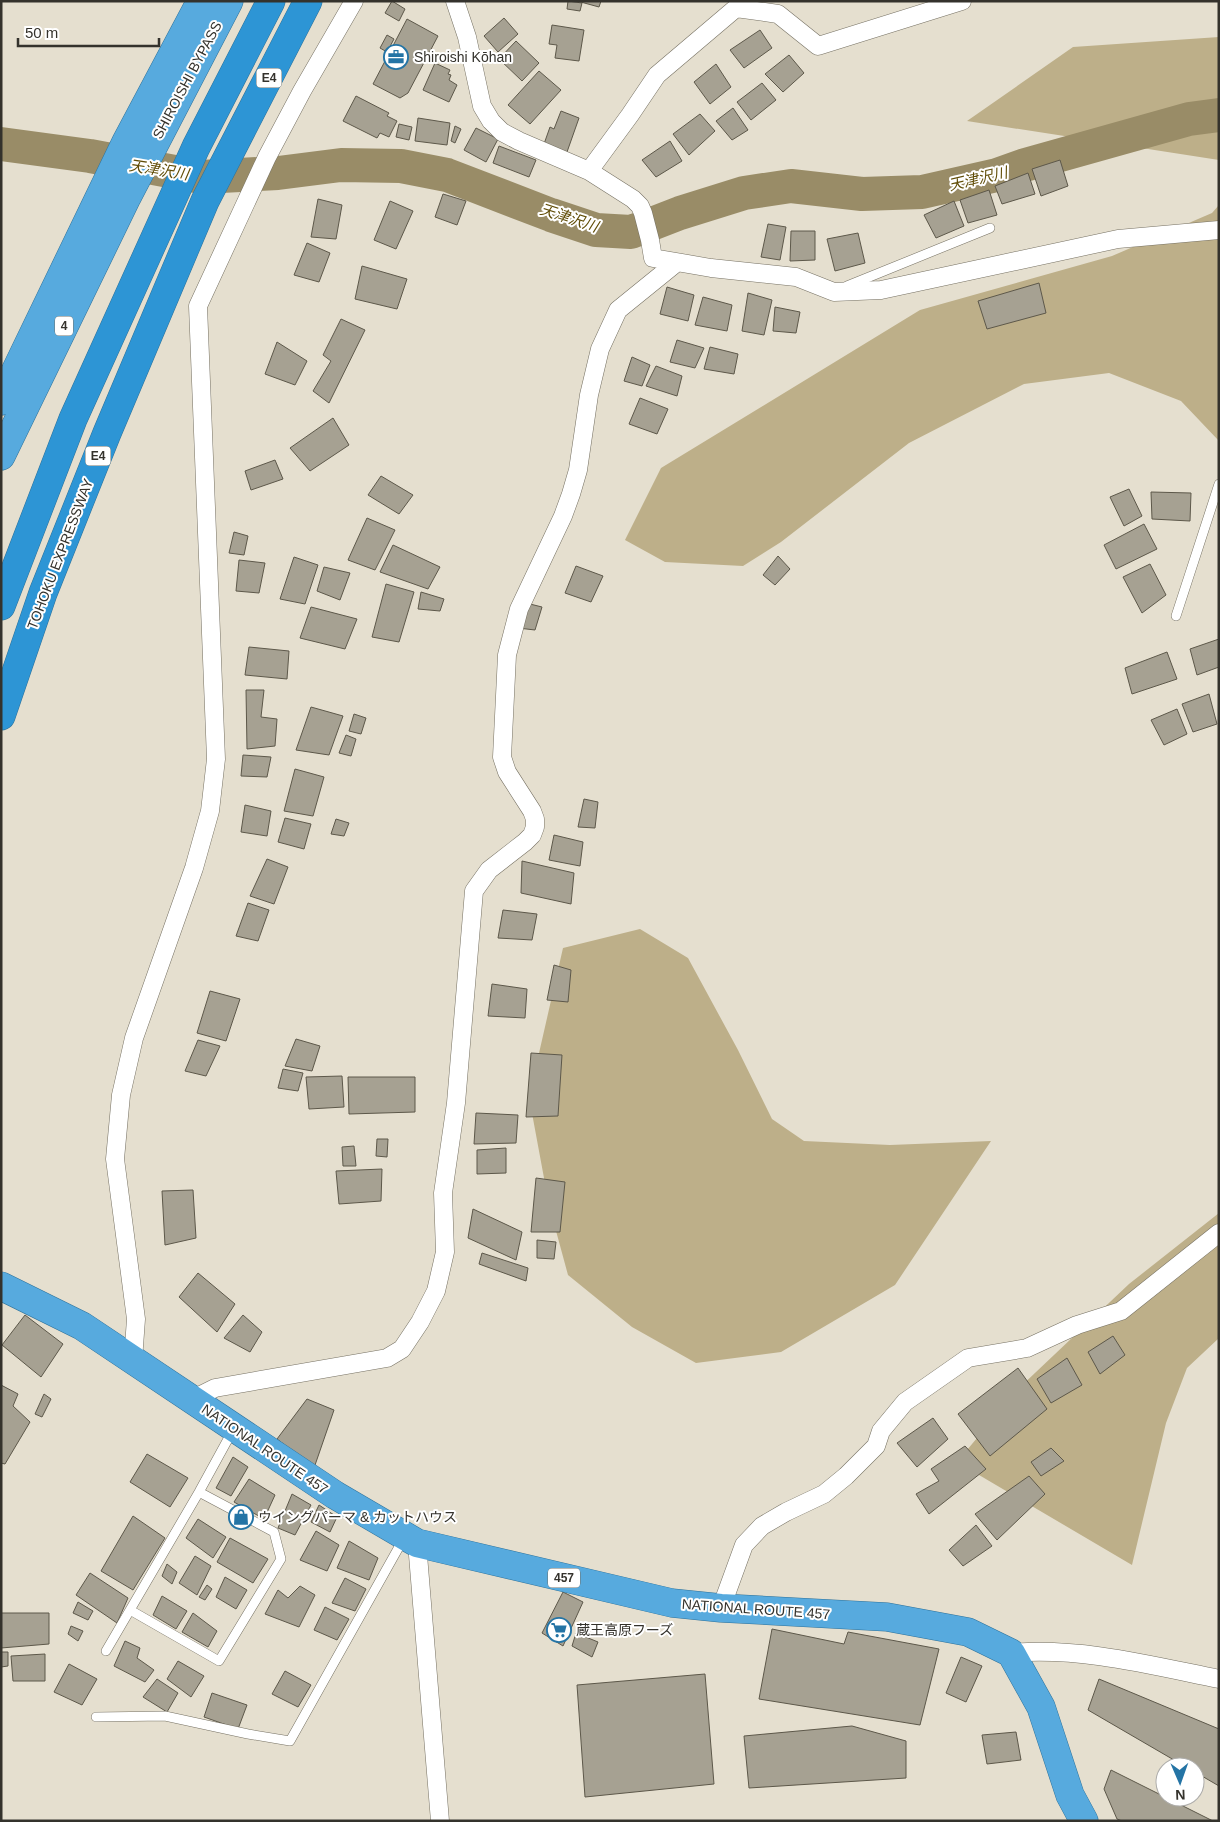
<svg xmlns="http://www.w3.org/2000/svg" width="1220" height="1822" viewBox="0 0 1220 1822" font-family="Arial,'Noto Sans JP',sans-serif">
	<rect width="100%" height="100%" fill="#e5dfcf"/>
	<path fill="#bdaf89" d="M1219,37v123l-252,-39 106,-74z
		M1219,205v236l-38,-40 -72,-28 -85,11 -115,59 -128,99 -38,24 -78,-4 -40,-22 36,-72 259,-158 192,-54 100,-43z
		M640,929l48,29 50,92 34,69 32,22 86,4 101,-4 -96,144 -114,67 -85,11 -64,-36 -64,-52 -19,-70 -20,-108 34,-149z
		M1219,1213v125l-32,30 -21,55 -34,142 -175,-103 60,-72 112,-106z"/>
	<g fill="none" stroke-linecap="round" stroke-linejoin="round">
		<path stroke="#998c67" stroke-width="34" d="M1,144l89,12 111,21 77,-4 63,-8 60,1 46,9 104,40 45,15 35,2 49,-19 64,-20 47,-7 71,8 60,-2 75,-17 28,-10 164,-46 30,-4"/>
	</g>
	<path fill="#a6a192" stroke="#5d584a" d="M392,1l13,8 -6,12 -14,-8z
		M568,1l14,2 -2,8 -13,-2z
		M577,1h24l-2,6z
		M504,18l14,16 -20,18 -14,-16z
		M407,19l31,17 -30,57 -8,5 -27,-14z
		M552,25l32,5 -5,31 -24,-3 2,-13 -8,-1z
		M760,30l12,18 -28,20 -14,-18z
		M387,35l7,4 -7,13 -7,-4z
		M516,41l23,22 -17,18 -23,-22z
		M789,55l15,18 -21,19 -18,-18z
		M435,63l15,7 -2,4 3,1 -2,5 8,5 -8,17 -26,-12z
		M716,64l15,23 -21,17 -16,-22z
		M539,71l22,19 -31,34 -22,-19z
		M762,83l14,17 -25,20 -14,-18z
		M356,96l33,17 -2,3 10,5 -8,16 -9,-4 -3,5 -34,-17z
		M733,108l15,22 -16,10 -16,-19z
		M561,111l18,7 -12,34 -23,-8 6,-17 4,2z
		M700,114l15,17 -26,24 -16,-21z
		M418,118l32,5 -3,22 -32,-4z
		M399,124l13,3 -3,13 -13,-3z
		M455,126l6,3 -6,14 -4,-2z
		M476,128l22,11 -12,23 -22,-12z
		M670,141l12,20 -26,16 -14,-17z
		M499,146l37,14 -7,17 -36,-14z
		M1060,160l8,26 -27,10 -9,-27z
		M1028,173l7,21 -33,10 -7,-18z
		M989,190l8,25 -29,8 -8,-23z
		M443,194l23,7 -9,24 -22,-8z
		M318,199l24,6 -6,34 -25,-2z
		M390,201l23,10 -17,38 -22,-9z
		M954,201l10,25 -28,12 -12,-23z
		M768,224l18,3 -6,33 -19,-3z
		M791,231h24v29l-25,1z
		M858,233l7,30 -30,8 -8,-32z
		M307,243l23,10 -11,29 -25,-7z
		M362,266l45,13 -10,30 -42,-10z
		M1039,283l7,30 -59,16 -9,-28z
		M667,287l27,8 -6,26 -28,-7z
		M748,293l24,7 -8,35 -22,-4z
		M703,297l29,8 -5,26 -32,-6z
		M775,307l25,5 -4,21 -23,-2z
		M341,319l24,11 -36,73 -16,-12 18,-30 -8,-6z
		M677,340l27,8 -9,20 -25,-6z
		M277,342l30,19 -12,24 -30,-11z
		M710,347l28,7 -4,20 -30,-5z
		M632,357l18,8 -8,21 -18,-5z
		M656,366l26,10 -5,20 -31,-10z
		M640,398l28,11 -11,25 -28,-10z
		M333,418l16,27 -39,26 -20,-23z
		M275,460l8,19 -32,11 -6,-19z
		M381,476l32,19 -14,19 -31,-19z
		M1129,489l13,27 -18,10 -14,-29z
		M1151,492l40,1 -1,28 -38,-2z
		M367,518l28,12 -20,40 -27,-10z
		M1144,524l13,25 -41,20 -12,-24z
		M234,532l14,4 -4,19 -15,-2z
		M393,545l47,22 -12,22 -48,-17z
		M778,556l12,13 -15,16 -12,-10z
		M294,557l24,8 -13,39 -25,-5z
		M239,560l26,3 -6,30 -23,-2z
		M1150,564l16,31 -24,18 -19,-36z
		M576,566l27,10 -12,26 -26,-9z
		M324,567l26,6 -10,27 -23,-9z
		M386,584l28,8 -15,50 -27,-5z
		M421,592l23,7 -4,12 -22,-2z
		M526,603l16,4 -7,23 -17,-2z
		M311,607l46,12 -12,30 -45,-11z
		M1219,639v28l-22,8 -7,-26z
		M249,647l40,4 -2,28 -42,-4z
		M1167,652l10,27 -45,15 -7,-26z
		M246,690h18l-3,27 16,2 -2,27 -28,3z
		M1209,694l8,30 -24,8 -11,-28z
		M311,707l32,9 -14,39 -33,-5z
		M1177,709l10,25 -23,11 -13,-25z
		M354,714l12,4 -5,16 -12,-3z
		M346,735l10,4 -5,17 -12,-3z
		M243,755l28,2 -4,20 -26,-1z
		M295,769l29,8 -11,39 -29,-5z
		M584,799l14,3 -3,26 -17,-1z
		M245,805l26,6 -4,25 -26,-4z
		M285,818l26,6 -7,25 -26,-7z
		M336,819l13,4 -5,13 -13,-2z
		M554,835l29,7 -3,24 -31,-6z
		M267,859l21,8 -14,37 -24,-8z
		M522,861l52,12 -3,31 -50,-11z
		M248,903l21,7 -11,31 -22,-5z
		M503,910l34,4 -5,26 -34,-2z
		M554,965l17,5 -3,32 -21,-2z
		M492,984l35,5 -2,29 -37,-2z
		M210,991l30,8 -14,42 -29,-8z
		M296,1039l24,7 -8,25 -27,-5z
		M198,1040l22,6 -14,30 -21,-5z
		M531,1053l31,2 -4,61 -32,1z
		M283,1069l20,4 -5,18 -20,-3z
		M342,1076l2,31 -35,2 -3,-32z
		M348,1077h67v35l-66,2z
		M476,1113l42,2 -2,28 -42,1z
		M377,1139h11l-1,18 -11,-1z
		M354,1146l2,20h-13l-1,-19z
		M506,1148v25l-29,1v-24z
		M382,1169l-1,32 -42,3 -3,-33z
		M536,1178l29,4 -5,50h-29z
		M193,1190l3,48 -31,7 -3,-54z
		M473,1209l49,23 -6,28 -48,-22z
		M537,1240l19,2 -2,17 -17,-1z
		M482,1253l46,15 -2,13 -47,-17z
		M198,1273l37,31 -18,28 -38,-35z
		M25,1315l38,29 -22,33 -39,-32z
		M243,1315l19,17 -12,20 -26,-14z
		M1113,1336l12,19 -25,19 -12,-22z
		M1067,1358l15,27 -31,18 -14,-24z
		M1018,1368l29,41 -57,47 -32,-42z
		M1,1385l17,9 -5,12 17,16 -25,42 -4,-1z
		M44,1394l7,5 -9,18 -7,-3z
		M307,1399l27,11 -20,58 -37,-29z
		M933,1418l15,21 -31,28 -20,-24z
		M965,1446l21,23 -57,45 -13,-20 23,-13 -8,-12z
		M1051,1448l13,13 -23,15 -10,-14z
		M147,1454l41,24 -18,29 -40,-25z
		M233,1457l15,10 -17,29 -15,-8z
		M1029,1476l16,18 -48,46 -22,-26z
		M249,1479l26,16 -11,24 -30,-17z
		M292,1494l19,11 -16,30 -17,-7z
		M319,1505l18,12 -7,15 -19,-10z
		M133,1516l32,22 -32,52 -32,-19z
		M198,1519l28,18 -13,21 -27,-20z
		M976,1525l16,21 -29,20 -14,-16z
		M316,1531l23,14 -12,26 -27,-11z
		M230,1538l38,21 -15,24 -36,-21z
		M349,1541l29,17 -9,22 -32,-12z
		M195,1556l16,10 -14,29 -18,-12z
		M167,1564l10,8 -5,12 -10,-8z
		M90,1573l38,25 -11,25 -41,-28z
		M225,1577l22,13 -11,19 -20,-12z
		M345,1578l21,11 -11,22 -23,-8z
		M207,1585l5,4 -7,11 -6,-3z
		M300,1586l15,9 -16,32 -34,-13 13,-24 10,8z
		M563,1592l20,10 -20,44 -21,-13z
		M162,1596l25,15 -11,18 -23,-14z
		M78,1602l15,9 -5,9 -15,-7z
		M325,1607l24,12 -12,21 -23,-10z
		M1,1613h48v31l-48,4z
		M193,1613l24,18 -9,16 -26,-15z
		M71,1626l12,5 -5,10 -10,-7z
		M772,1629l72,15 4,-12 91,17 -19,76 -161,-26z
		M576,1633l22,9 -6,15 -20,-11z
		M125,1641l15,7 -3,10 17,12 -9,12 -31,-16z
		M1,1652h7v14l-7,1z
		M45,1654v27h-32l-2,-25z
		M961,1657l21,9 -16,36 -20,-9z
		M178,1661l26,15 -13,21 -24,-18z
		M69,1664l28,15 -15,26 -28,-13z
		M285,1671l26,14 -13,22 -26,-13z
		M705,1674l9,110 -129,13 -8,-112z
		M157,1679l21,14 -11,19 -24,-15z
		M1099,1679l120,50v57l-24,-14v-5h-9l-98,-57z
		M212,1693l35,12 -9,24 -34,-12z
		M852,1726l54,15v37l-157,10 -5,-52z
		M1016,1732l5,28 -34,4 -5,-29z
		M1111,1770l102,51h-91l-5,-2 -13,-30z"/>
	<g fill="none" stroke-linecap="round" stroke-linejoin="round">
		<defs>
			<path id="service" d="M847,286l143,-58
				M1176,616l43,-132
				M130,1610l89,51 62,-102 -7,-27 -75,-40
				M106,1651l93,-159 34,-62
				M96,1717l69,-1 83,18 42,7 114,-203"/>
			<path id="minor" d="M455,1l12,36 15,69 9,15 11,11 17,9 70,30 44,28 7,7 3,7 7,27 3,18 58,10 85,9 38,15 47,-2 237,-51 101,-9
				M589,171l41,-56 27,-40 79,-67 42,6 40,32 144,-45
				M133,1360l3,-41 -21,-160 6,-64 13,-57 60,-170 16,-57 6,-52 -18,-453 69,-149 35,-66 52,-90
				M191,1400l24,-12 172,-30 15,-9 18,-27 16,-31 9,-39 -2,-59 13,-90 18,-212 15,-21 36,-28 7,-7 3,-8v-8l-3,-8 -25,-39 -5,-15 5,-102 12,-46 44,-93 8,-22 7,-24 11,-75 11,-46 18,-39 58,-47
				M417,1543l23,278
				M721,1608l23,-63 18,-19 24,-14 38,-18 22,-18 30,-30 5,-15 24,-29 63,-44 59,-10 50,-23 44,-14 98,-78
				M1011,1653c70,-6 139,12 208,26"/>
			<path id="trunk" d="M1,401l125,-259 75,-141
				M1,456l126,-259 102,-196
				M1,1286l81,40 253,169 82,48 255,60 49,5 166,9 81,15 43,21 30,54 29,88 14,26"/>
			<path id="motorway" d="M1,606l72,-187 123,-272 75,-146
				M1,716l42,-123 64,-160 98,-232 103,-200"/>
		</defs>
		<use href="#service" stroke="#767163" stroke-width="10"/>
		<use href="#minor" stroke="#767163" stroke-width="19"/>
		<use href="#trunk" stroke="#2f729a" stroke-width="29"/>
		<use href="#motorway" stroke="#2f729a" stroke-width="29"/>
		<use href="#service" stroke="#fff" stroke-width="9"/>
		<use href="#minor" stroke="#fff" stroke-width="18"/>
		<use href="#trunk" stroke="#57aade" stroke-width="28"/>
		<use href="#motorway" stroke="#2d95d5" stroke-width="28"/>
	</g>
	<defs>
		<symbol id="office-ring" viewBox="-11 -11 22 22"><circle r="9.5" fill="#fff" stroke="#2474a5" stroke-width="1.5"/><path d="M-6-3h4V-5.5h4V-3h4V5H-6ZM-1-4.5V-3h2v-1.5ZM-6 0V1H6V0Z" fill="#2474a5"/></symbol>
		<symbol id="shop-ring" viewBox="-11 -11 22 22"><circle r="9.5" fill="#fff" stroke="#2474a5" stroke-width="1.5"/><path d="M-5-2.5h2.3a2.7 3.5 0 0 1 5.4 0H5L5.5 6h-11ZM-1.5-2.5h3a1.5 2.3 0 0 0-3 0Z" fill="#2474a5"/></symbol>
		<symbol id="supermarket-ring" viewBox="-11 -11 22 22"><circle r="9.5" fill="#fff" stroke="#2474a5" stroke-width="1.5"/><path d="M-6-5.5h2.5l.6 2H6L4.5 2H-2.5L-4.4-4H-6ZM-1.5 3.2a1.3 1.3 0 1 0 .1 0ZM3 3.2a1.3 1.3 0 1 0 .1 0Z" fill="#2474a5"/></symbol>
	</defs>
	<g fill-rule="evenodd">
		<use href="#office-ring" x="382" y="43" width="28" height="28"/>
		<use href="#shop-ring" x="227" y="1503" width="28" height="28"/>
		<use href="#supermarket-ring" x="545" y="1616" width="28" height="28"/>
	</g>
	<g text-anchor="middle" stroke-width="4" stroke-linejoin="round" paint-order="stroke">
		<g fill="#fff" stroke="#71706b" stroke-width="1">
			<rect x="256.5" y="68.5" width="25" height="19" rx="4"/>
			<rect x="55" y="316.5" width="18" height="19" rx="4"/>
			<rect x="85.5" y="446.5" width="25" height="19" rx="4"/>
			<rect x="548" y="1568.5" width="32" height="19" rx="4"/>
		</g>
		<g font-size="12" font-weight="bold" fill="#34322c">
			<text x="269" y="82">E4</text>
			<text x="64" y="330">4</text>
			<text x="98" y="460">E4</text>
			<text x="564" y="1582">457</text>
		</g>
		<g font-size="14" fill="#34322c" stroke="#fff" text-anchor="start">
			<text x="414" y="62">Shiroishi Kōhan</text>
			<text x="258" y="1522">ウイングパーマ &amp; カットハウス</text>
			<text x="576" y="1635">蔵王高原フーズ</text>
		</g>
		<g font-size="14" fill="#34322c" stroke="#fff">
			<text transform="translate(187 80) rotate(-62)" y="5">SHIROISHI BYPASS</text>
			<text transform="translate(60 554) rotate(-69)" y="5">TOHOKU EXPRESSWAY</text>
			<text transform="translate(265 1449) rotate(34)" y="5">NATIONAL ROUTE 457</text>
			<text transform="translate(756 1609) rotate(4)" y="5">NATIONAL ROUTE 457</text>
		</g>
		<g font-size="15" font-style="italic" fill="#614d07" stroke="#fff">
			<text transform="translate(159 170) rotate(9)" y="5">天津沢川</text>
			<text transform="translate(978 179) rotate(-13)" y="5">天津沢川</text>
			<text transform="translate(569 218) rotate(18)" y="5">天津沢川</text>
		</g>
	</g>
	<rect width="1220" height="1822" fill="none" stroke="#34322c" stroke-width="5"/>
	<g transform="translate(1180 1782) rotate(178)"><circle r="24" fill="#ffffff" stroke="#aeadab"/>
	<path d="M0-4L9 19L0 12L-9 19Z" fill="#2474a5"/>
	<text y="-8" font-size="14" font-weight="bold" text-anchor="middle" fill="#34322c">N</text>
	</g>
	<path d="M18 38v8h141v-8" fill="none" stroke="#34322c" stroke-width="2.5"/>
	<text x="25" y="38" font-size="15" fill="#34322c" stroke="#ffffff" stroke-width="4" paint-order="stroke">50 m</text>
</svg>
